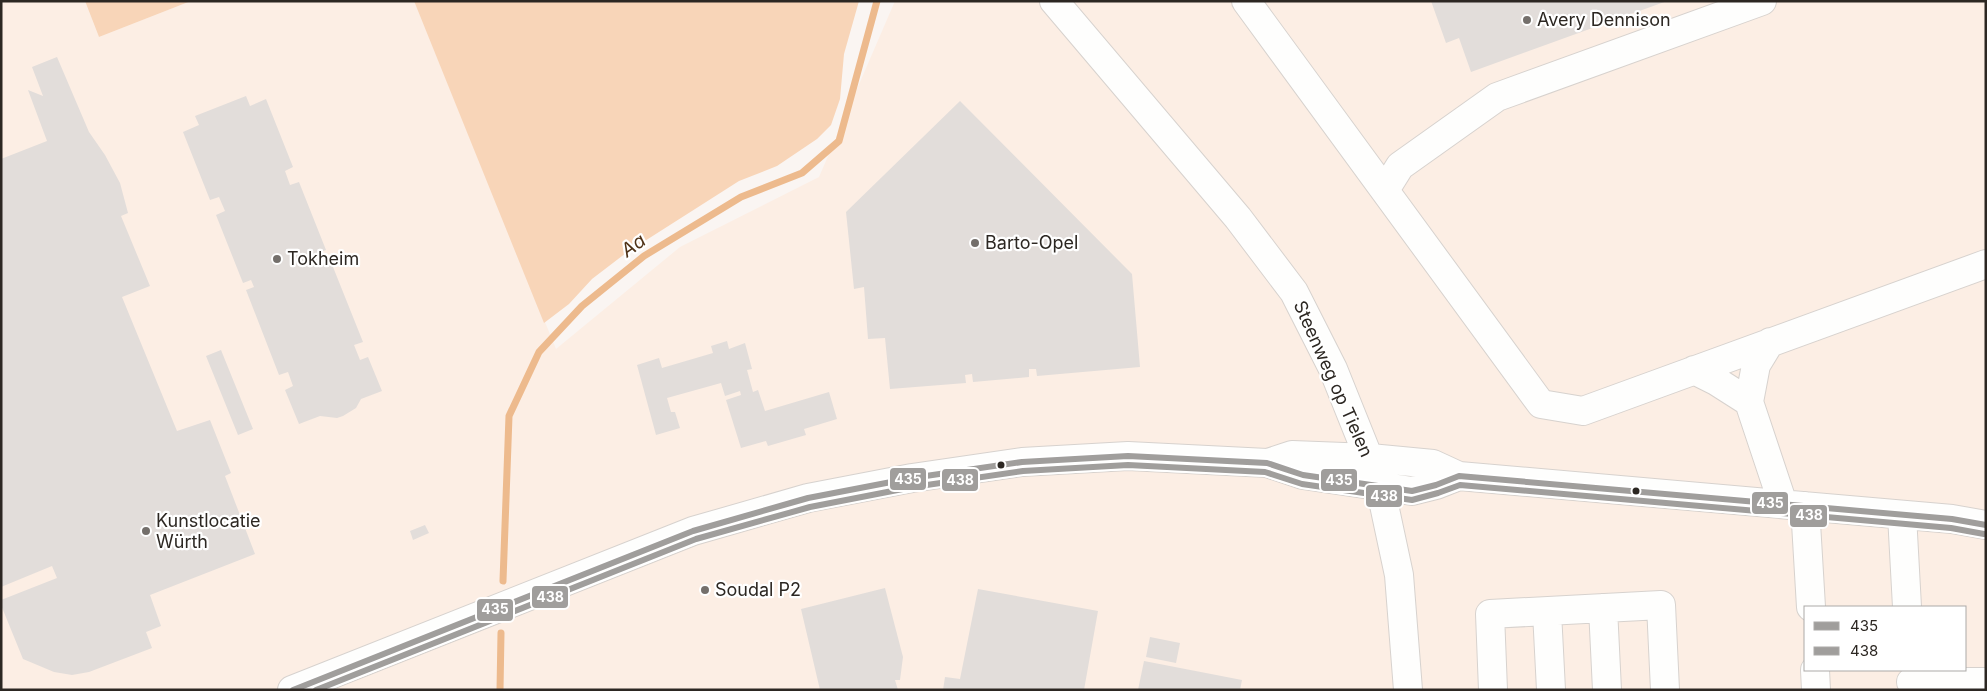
<svg xmlns="http://www.w3.org/2000/svg" width="1987" height="691" viewBox="0 0 1987 691" font-family="Inter,sans-serif">
	<rect width="100%" height="100%" fill="#faf5f2"/>
	<path fill="#fceee4" fill-rule="evenodd" d="M1,1h84l14,36 92,-36h223l142,348 124,-102 139,-70 76,-176h1091v689h-1985zM1806,607h160v63h-160z"/>
	<path fill="#f8d5b8" d="M85,1h106l-92,36z
		M414,1h445l-15,53 -4,45 -9,26 -14,14 -40,27 -38,15 -113,72 -34,26 -23,25 -25,19z"/>
	<g fill="none" stroke-linecap="round" stroke-linejoin="round">
		<path stroke="#edba8d" stroke-width="7" d="M503,581l6,-165 30,-64 43,-46 62,-50 97,-59 61,-24 37,-32 38,-140
			M500,690l1,-57"/>
	</g>
	<path fill="#e2ddda" d="M1431,1h236l-196,71 -12,-34 -13,5z
		M57,57l32,75 16,23 15,28 8,30 -7,3 29,70 -28,11 55,134 33,-11 21,53 -6,3 30,78 -105,41 11,31 -15,6 6,16 -63,24 -17,3 -18,-3 -31,-13 -22,-54v-5l56,-22 -5,-12 -51,21v-428l46,-18 -19,-51 15,6 -11,-29z
		M246,96l4,10 16,-7 27,68 -8,4 5,14 9,-3 27,68 -8,3 3,7 8,-3 34,85 -9,3 6,15 8,-3 14,34 -21,8 -5,9 -13,8 -6,2 -17,-2 -21,8 -14,-34 8,-4 -5,-14 -9,3 -33,-85 8,-3 -3,-7 -8,3 -27,-68 9,-4 -6,-14 -9,3 -27,-68 16,-7 -4,-9z
		M960,101l172,173 8,93 -103,9 -1,-7h-7v8l-56,5 -1,-8 -7,1 1,8 -76,6 -5,-51 -17,1 -4,-52 -10,2 -8,-77z
		M727,341l2,8 16,-6 7,26 -5,1 6,22 5,-2 7,21 64,-19 8,27 -33,10 2,6 -38,11 -2,-5 -25,7 -15,-48 15,-5 -1,-4 -15,5 -4,-13 -54,15 4,14h4l5,16 -24,7 -19,-70 22,-7 3,10 51,-15 -2,-7z
		M221,350l32,79 -15,6 -32,-79z
		M425,525l4,8 -16,7 -3,-9z
		M885,588l18,69 -3,23h-5l3,10h-78l-19,-81z
		M978,589l120,22 -14,79h-141l2,-13 15,2z
		M1150,637l30,6 -4,20 -30,-6z
		M1144,661l98,19 -2,10h-102z"/>
	<g fill="none" stroke-linecap="round" stroke-linejoin="round">
		<defs>
			<path id="minor" d="M1054,1l184,217 56,74 39,77 47,117 19,89 9,115
				M1246,1l295,403 42,7 403,-147
				M1385,190l15,-24 97,-69 265,-96
				M1770,342l-14,23 -7,37 34,102
				M1694,370l22,11 33,21
				M1268,463l24,-8 78,3 63,6 26,12 493,43 34,6
				M1805,506l6,101
				M1902,515l5,92
				M1603,608l4,82
				M1547,612l4,78
				M1815,670l1,20
				M1911,682h75
				M292,690l401,-159 115,-33 104,-20 110,-16 106,-6 139,7 36,12 109,16 24,-6 23,-9
				M1493,690l-3,-76 171,-9 4,85"/>
		</defs>
		<use href="#minor" stroke="#d7d2ce" stroke-width="30"/>
		<use href="#minor" stroke="#fefefd" stroke-width="28"/>
		<defs>
			<path id="bus-1" d="M293,690l400,-159 115,-33 104,-20 110,-16 106,-6 139,7 36,12 109,16 24,-6 23,-9 493,43 34,6"/>
			<path id="bus-2" d="M316,690l380,-151 114,-32 103,-20 110,-16 105,-6 137,7 37,12 110,16 26,-7 22,-8 491,43 33,6"/>
		</defs>
		<use href="#bus-1" stroke="#fff" stroke-width="10"/>
		<use href="#bus-2" stroke="#fff" stroke-width="10"/>
		<use href="#bus-1" stroke="#a09e9c" stroke-width="6"/>
		<use href="#bus-2" stroke="#a09e9c" stroke-width="6"/>
	</g>
	<g fill="#746f6b" stroke="#fff" stroke-width="2">
		<circle cx="1527" cy="20" r="5"/>
		<circle cx="975" cy="243" r="5"/>
		<circle cx="277" cy="259" r="5"/>
		<circle cx="146" cy="531" r="5"/>
		<circle cx="705" cy="590" r="5"/>
	</g>
	<g fill="#2c2722" stroke="#fff" stroke-width="2">
		<circle cx="1001" cy="465" r="4.5"/>
		<circle cx="1636" cy="491" r="4.5"/>
	</g>
	<g text-anchor="middle" stroke-width="4.5" stroke-linejoin="round" paint-order="stroke">
		<g font-size="18" fill="#2c2722" stroke="#fff" text-anchor="start">
			<text x="1537" y="26">Avery Dennison</text>
			<text x="985" y="249">Barto-Opel</text>
			<text x="287" y="265">Tokheim</text>
			<text x="156" y="527">Kunstlocatie<tspan x="156" dy="21">Würth</tspan></text>
			<text x="715" y="596">Soudal P2</text>
		</g>
		<g font-size="18" fill="#2c2722" stroke="#fff">
			<text transform="translate(1333 379) rotate(66)" y="6">Steenweg op Tielen</text>
		</g>
		<g font-size="19" font-style="italic" fill="#4f3217" stroke="#fff">
			<text transform="translate(633 245) rotate(-36)" y="7">Aa</text>
		</g>
	</g>
	<g stroke="#fff" stroke-width="2">
		<rect x="889" y="467" width="38" height="24" rx="5" fill="#a09e9c"/>
		<rect x="941" y="468" width="38" height="24" rx="5" fill="#a09e9c"/>
		<rect x="1320" y="468" width="38" height="24" rx="5" fill="#a09e9c"/>
		<rect x="1365" y="484" width="38" height="24" rx="5" fill="#a09e9c"/>
		<rect x="1751" y="491" width="38" height="24" rx="5" fill="#a09e9c"/>
		<rect x="1789" y="504" width="39" height="24" rx="5" fill="#a09e9c"/>
		<rect x="531" y="585" width="38" height="24" rx="5" fill="#a09e9c"/>
		<rect x="476" y="598" width="38" height="24" rx="5" fill="#a09e9c"/>
	</g>
	<g font-size="14" text-anchor="middle" font-weight="bold" fill="#fff">
		<text x="908" y="484">435</text>
		<text x="960" y="485">438</text>
		<text x="1339" y="485">435</text>
		<text x="1384" y="501">438</text>
		<text x="1770" y="508">435</text>
		<text x="1809" y="520">438</text>
		<text x="550" y="602">438</text>
		<text x="495" y="614">435</text>
	</g>
	<rect width="1987" height="691" fill="none" stroke="#2c2722" stroke-width="5"/>
	<rect x="1804" y="606" width="162" height="65" fill="#ffffff" stroke="#aba9a7"/>
	<rect x="1814" y="622" width="25" height="8" fill="#a09e9c" stroke="#aba9a7"/>
	<text x="1850" y="631" font-size="15" fill="#2c2722">435</text>
	<rect x="1814" y="647" width="25" height="8" fill="#a09e9c" stroke="#aba9a7"/>
	<text x="1850" y="656" font-size="15" fill="#2c2722">438</text>
</svg>
